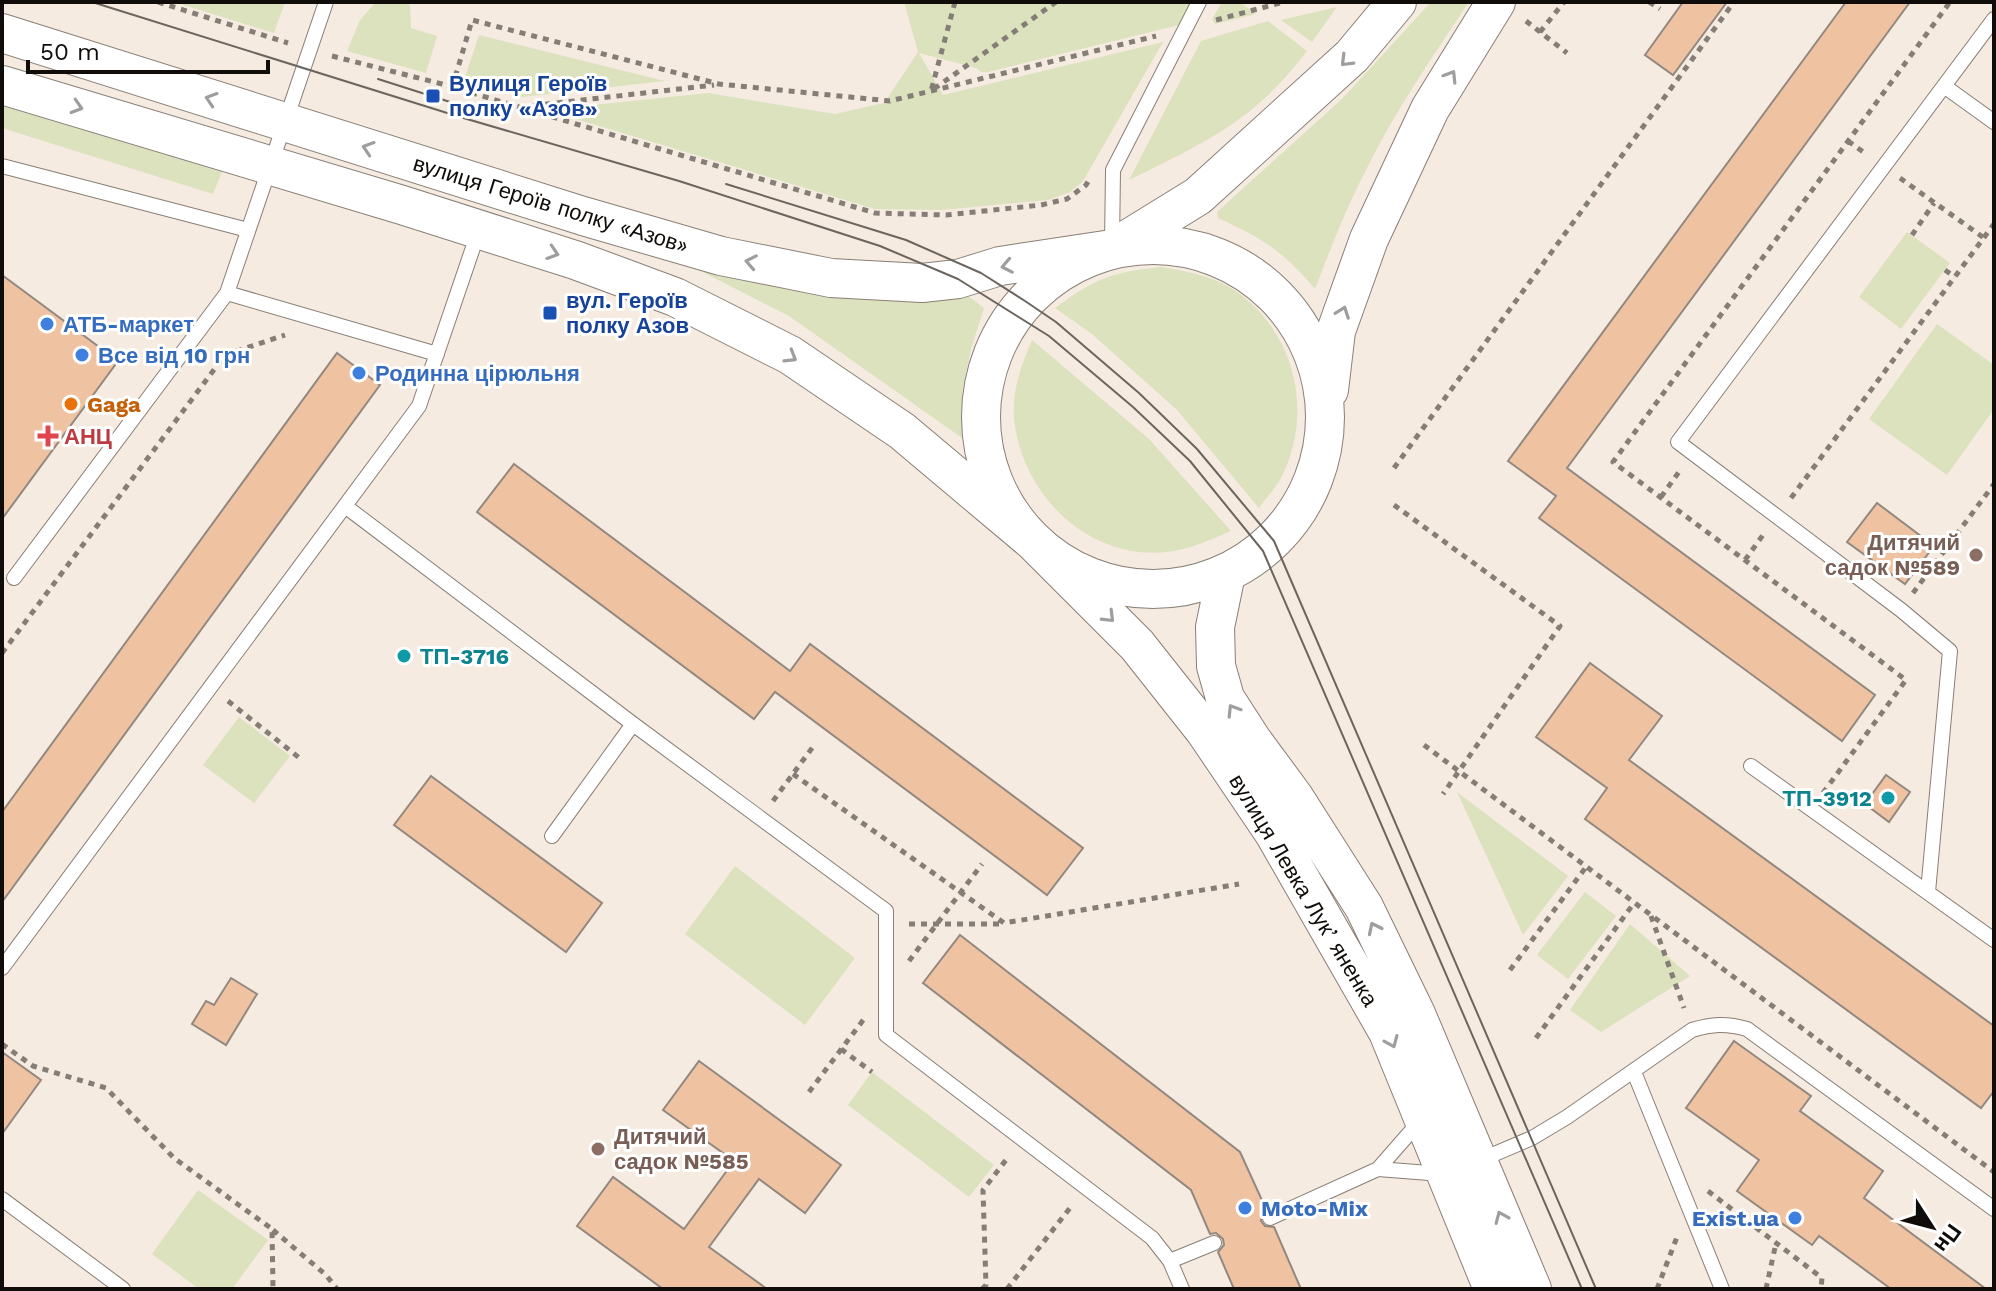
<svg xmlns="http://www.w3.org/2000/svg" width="1996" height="1291" viewBox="0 0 1996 1291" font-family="'Work Sans',sans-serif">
	<rect width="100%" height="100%" fill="#f5ebe0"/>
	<path fill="#dce1be" d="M174,2h111l-11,31z
		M376,2h23l11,3 1,23 26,8 -11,37 -79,-22 13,-31z
		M904,2h288l-13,23 -191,47h-7l-5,-4 -57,-15 24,42 220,-53 -80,139 -13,11 -22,8 -106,10 -67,-1 -329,-99 162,-17 127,21 49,-11 34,-51z
		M1222,2h18l16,12 -41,10 -3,-5z
		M1431,2h38c-36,54 -74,109 -103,168 -20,38 -35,78 -51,119 -32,-38 -53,-51 -97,-71l-1,-6 125,-113z
		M1337,7l-25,35 -31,-22z
		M1268,21l39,30c-53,70 -101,91 -178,129l72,-139z
		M479,35l186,46 -143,16 -58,-17z
		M2,106l221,63 -10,25 -211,-66z
		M1907,232l43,31 -49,66 -42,-32z
		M663,252l304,43 17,13 -13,41 -9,43 3,48 -176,-124z
		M1162,267c26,5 53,9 75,25 59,42 77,122 44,186 -6,11 -15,20 -22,30l-82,-98 -85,-76 -37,-26c41,-30 57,-36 107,-41z
		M1937,324l57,41v44l-47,66 -78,-56z
		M1032,340l117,99 82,92c-21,9 -40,18 -64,21 -79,9 -147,-59 -153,-135 -2,-28 8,-53 18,-77z
		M239,717l51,39 -36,47 -51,-38z
		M1457,792l111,84 -45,59z
		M735,866l120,92 -50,67 -120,-91z
		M1585,892l31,24 -48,63 -31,-24z
		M1630,924l60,52 -89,56 -31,-22z
		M872,1072l122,93 -25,32 -121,-92z
		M198,1190l70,50 -36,49h-33l-47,-35z"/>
	<path fill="#efc3a2" stroke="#938880" stroke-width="2" d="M1683,2h44l-54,73 -28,-20z
		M1846,2h64l-343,466 308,227 -33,46 -303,-223 17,-22 -48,-35z
		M2,275l116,86 -116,158z
		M337,353l43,32 -378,517v-90z
		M514,464l276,207 20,-27 273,204 -36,47 -272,-203 -21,27 -277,-207z
		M1877,503l57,43 -29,38 -58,-42z
		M1590,663l72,53 -33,44 365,266v65l-13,17 -396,-289 22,-31 -71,-51z
		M1886,775l24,17 -21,30 -24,-18z
		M431,776l171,127 -36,49 -172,-127z
		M960,935l280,217 26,57 -4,4 -1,8 4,5 9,1 27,62h-67l-16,-37 6,-7 -1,-6 -7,-6 -6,1 -19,-44 -268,-207z
		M231,978l26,16 -31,51 -34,-21 14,-23 8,4z
		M1734,1041l77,55 -11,15 83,60 -19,27 122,91h-95l-72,-53 -7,9 -75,-54 22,-31 -73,-52z
		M2,1052l39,28 -39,54z
		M699,1061l142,104 -36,48 -46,-34 -50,68 58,42h-104l-86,-63 36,-49 71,52 50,-68 -71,-51z"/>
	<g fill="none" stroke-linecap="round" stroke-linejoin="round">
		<defs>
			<path id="service" d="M1944,86l50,36
				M2,166l246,64
				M1112,245l1,-75 86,-168
				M227,293l210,61
				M345,506l288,218 253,187v124l266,203 18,23 12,28
				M14,578l213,-285 99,-291
				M1751,766l243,174
				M552,836l81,-112
				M1928,892l22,-241 -49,-41 -223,-168 316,-423
				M2,968l417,-562 60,-176
				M1634,1072l88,217
				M1478,1161l54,-23 35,-21 125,-87c20,-6 34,-7 55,-1l247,180
				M1378,1169l64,5
				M2,1199l121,90
				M1270,1218l108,-49 42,-48
				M1170,1261l44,-18"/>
			<path id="secondary" d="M2,33l581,183 138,40 110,22 91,5 36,-4 42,-13 112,-17 86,-53 154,-140 45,-54
				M2,85l400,120 173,55 100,37 115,58 112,76 132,111 103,103 68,86 69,102 114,199 105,257
				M981 417a172 172 0 1 1 344 0a172 172 0 1 1-344 0Z
				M1329,390l7,-59 33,-92 61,-130 66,-107
				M1226,574l-11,53 1,39 9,32 27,42 42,57 70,110 52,107 116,275"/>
		</defs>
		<use href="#service" stroke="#897f76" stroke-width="16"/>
		<use href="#secondary" stroke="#897f76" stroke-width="40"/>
		<path stroke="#857e77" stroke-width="5" stroke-dasharray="6 6" stroke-linecap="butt" d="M158,2l130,41
			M955,2l-24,89 125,-89
			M1649,2l11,7
			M1216,20l68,-18
			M1526,21l41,32
			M1540,32l24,-30
			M332,56l110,28 433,129 71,2 95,-10 26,-6 19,-14 4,-7
			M452,88l20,-68 247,64 171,17 266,-65
			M521,107l193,-22
			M1848,141l18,13
			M1900,178l84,60
			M1912,235l22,-32
			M1945,270l10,7
			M1394,468l340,-466
			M1661,497l20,-28
			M1791,498l203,-274
			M1394,505l166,121 -117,168
			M1745,560l18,-25
			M1913,593l81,-109
			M2,653l223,-298 60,-20
			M228,701l74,59
			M1424,745l570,427
			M793,774l211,149 235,-39
			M1823,793l83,-113 -293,-218 337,-460
			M773,801l42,-57
			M1651,916l33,92
			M909,924h94
			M909,961l73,-97
			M1510,970l76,-103
			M1536,1038l98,-135
			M2,1044l31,22 73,22 68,70 98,71 1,60
			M841,1049l31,23
			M809,1092l55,-73
			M1708,1191l114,87 -1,11
			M273,1230l53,45 11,14
			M982,1289l4,-4 -3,-95 26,-34
			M1007,1289l66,-85
			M1657,1289l20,-52
			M1766,1289l10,-46"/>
		<use href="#service" stroke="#fff" stroke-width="14"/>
		<use href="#secondary" stroke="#fff" stroke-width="38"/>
		<path stroke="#6c655f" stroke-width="2" d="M92,2l368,115 219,64 201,65 78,33 91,57 84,71 57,54 73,90 319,738
			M378,79l91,29
			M726,184l180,56 75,33 44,28 31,21 83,71 58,56 77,92 322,748"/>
	</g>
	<defs><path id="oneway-chevron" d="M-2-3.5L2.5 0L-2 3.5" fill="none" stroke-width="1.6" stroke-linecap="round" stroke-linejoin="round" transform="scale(2)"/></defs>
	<g stroke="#9f9e9d">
		<use href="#oneway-chevron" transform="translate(1346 61) rotate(135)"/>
		<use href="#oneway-chevron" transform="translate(1451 76) rotate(-58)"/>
		<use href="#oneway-chevron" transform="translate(211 99) rotate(-162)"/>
		<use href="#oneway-chevron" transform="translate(77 107) rotate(17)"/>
		<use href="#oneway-chevron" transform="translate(368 148) rotate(-162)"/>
		<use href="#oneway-chevron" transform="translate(553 253) rotate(18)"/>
		<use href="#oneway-chevron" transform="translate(751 262) rotate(-169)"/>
		<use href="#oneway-chevron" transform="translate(1007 266) rotate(169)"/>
		<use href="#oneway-chevron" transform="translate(1343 312) rotate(-70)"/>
		<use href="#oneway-chevron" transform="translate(791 357) rotate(31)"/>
		<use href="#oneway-chevron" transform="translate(1109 617) rotate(45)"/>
		<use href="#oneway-chevron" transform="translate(1233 710) rotate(-122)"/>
		<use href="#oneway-chevron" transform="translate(1374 928) rotate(-116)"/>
		<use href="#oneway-chevron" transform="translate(1392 1042) rotate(67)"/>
		<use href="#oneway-chevron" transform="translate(1501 1217) rotate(-113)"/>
	</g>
	<g fill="#1a4fb4" stroke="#fff" stroke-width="3">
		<rect x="425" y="88" width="16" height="16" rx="4"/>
		<rect x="542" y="305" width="16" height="16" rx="4"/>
	</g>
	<g fill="#3f7fe0" stroke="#fff" stroke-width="3">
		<circle cx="47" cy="324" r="8"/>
		<circle cx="82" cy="355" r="8"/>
		<circle cx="359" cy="373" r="8"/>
		<circle cx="1245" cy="1208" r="8"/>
		<circle cx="1795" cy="1218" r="8"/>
	</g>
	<circle fill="#e8710a" stroke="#fff" stroke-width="3" cx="71" cy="404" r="8"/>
	<path fill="#e0444e" stroke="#fff" stroke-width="3" d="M44 424h8v8h8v8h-8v8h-8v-8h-8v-8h8z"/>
	<g fill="#8d6e63" stroke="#fff" stroke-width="3">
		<circle cx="1976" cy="555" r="8"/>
		<circle cx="598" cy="1149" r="8"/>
	</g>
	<g fill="#0f9aa8" stroke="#fff" stroke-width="3">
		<circle cx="404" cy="656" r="8"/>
		<circle cx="1888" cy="798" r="8"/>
	</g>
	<g text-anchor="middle" stroke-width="6" stroke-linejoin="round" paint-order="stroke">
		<g font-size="22" font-weight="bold" fill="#164399" stroke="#fff" text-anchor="start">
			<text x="449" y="91">Вулиця Героїв<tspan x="449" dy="25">полку «Азов»</tspan></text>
			<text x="566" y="308">вул. Героїв<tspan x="566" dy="25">полку Азов</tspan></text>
		</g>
		<g font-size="22" fill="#100c09" stroke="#fff">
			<text transform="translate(551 204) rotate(17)" y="8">вулиця Героїв полку «Азов»</text>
			<text transform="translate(1304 890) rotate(59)" y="8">вулиця Левка Лукʼяненка</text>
		</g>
		<g font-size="22" font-weight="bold" fill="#366cbe" stroke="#fff" text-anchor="start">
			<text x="63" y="332">АТБ-маркет</text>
			<text x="98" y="363">Все від 10 грн</text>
			<text x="375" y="381">Родинна цірюльня</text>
			<text x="1261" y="1216">Moto-Mix</text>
			<text x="1779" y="1226" text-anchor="end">Exist.ua</text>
		</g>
		<g font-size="22" font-weight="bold" fill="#c56008" stroke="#fff" text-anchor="start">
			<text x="87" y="412">Gaga</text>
		</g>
		<g font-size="22" font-weight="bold" fill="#be3a42" stroke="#fff" text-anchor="start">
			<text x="64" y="444">АНЦ</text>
		</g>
		<g font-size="22" font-weight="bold" fill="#785e54" stroke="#fff" text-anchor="end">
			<text x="1960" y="550">Дитячий<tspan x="1960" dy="25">садок №589</tspan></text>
			<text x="614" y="1144" text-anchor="start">Дитячий<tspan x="614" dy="25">садок №585</tspan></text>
		</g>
		<g font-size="22" font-weight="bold" fill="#0d838f" stroke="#fff" text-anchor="start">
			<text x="420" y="664">ТП-3716</text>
			<text x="1872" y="806" text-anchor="end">ТП-3912</text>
		</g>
	</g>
	<rect width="1996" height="1291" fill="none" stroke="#100c09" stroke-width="8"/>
	<g transform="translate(1932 1227) rotate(126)" stroke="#ffffff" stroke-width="6" paint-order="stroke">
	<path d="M0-6L14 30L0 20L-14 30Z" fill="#100c09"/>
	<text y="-12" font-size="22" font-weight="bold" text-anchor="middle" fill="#100c09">Пн</text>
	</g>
	<path d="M28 60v12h240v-12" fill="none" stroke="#100c09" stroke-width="4"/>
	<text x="40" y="60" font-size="24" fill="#100c09" stroke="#ffffff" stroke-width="6" paint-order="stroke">50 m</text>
</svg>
